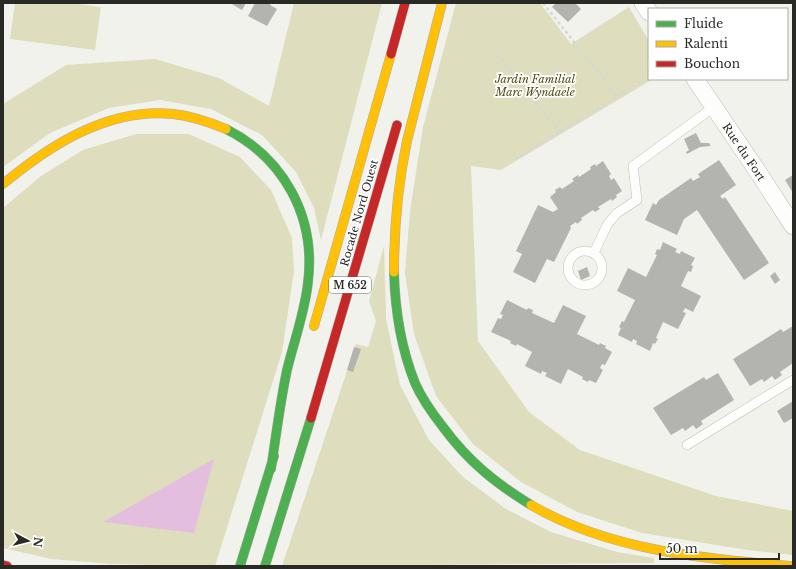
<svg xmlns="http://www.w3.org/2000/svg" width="796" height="569" viewBox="0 0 796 569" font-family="'Libre Baskerville',serif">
	<rect width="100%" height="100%" fill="#f2f2ed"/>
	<path fill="#deddbe" d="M15,3h55l31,4 -6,43 -85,-11z
		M294,3h88l-61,237 -7,-32 -18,-36 -34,-37 -51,-26 -51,-9 -51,8 -59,25 -47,34v-63l63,-39 89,-6 64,19 50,28z
		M456,3h84l31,41 58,-37 20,34v38h4l-152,91 -30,-4 7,175 51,71 51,38 136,46 77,15v44l-46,-5 -105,-17 -65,-21 -56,-30 -48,-38 -37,-48 -22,-62 -9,-61 5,-62 13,-84z
		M136,134h53l51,23 31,33 21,48 2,33 -12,81 -67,214 -104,-2 -59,-5 -49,-11v-340l38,-32 42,-26z
		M384,246l2,73 14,66 29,55 34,37 43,32 45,23 66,20 37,6v5l-372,3 74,-222 12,3 8,-26 -7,-20z"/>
	<path fill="#e4bede" d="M214,459l-20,74 -91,-11z"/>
	<path fill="#b3b3af" d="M230,3h16l-4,7z
		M255,3h16l-1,2 7,4 -10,17 -19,-10z
		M556,3h19l6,6 -13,13 -16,-15z
		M696,133l5,10h8l2,3 -11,1 -13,7 -1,-2 3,-2 -5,-11z
		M719,160l17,25 -16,11 3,3 2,-2 44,66 -25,17 -47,-70 -13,9 -7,16 -32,-15 8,-17 3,2 3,-5 32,-22 2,3 7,-4 -2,-3z
		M603,161l8,13 -2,2 2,4 3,-2 8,13 -6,4 1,2 -5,4 -1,-2 -13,8 2,2 -5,3 -2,-2 -12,8 1,2 -5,4 -1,-2 -6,4 1,2 -17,34 -7,-3 -12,24 -22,-11 9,-18 -6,-3 22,-46 15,7 5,-3 -8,-12 6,-5 -1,-2 5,-3 2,2 12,-8 -2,-2 6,-4 1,2 12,-8 -1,-2 5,-3 1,2z
		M793,175v18l-8,-13z
		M663,242l14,7 -2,3 5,2 1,-3 14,7 -4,7 2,1 -2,6 -3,-1 -7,15 20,10 -8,16 -8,-4 -2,4 3,1 -8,16 -15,-7 -7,16 2,1 -3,5 -2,-1 -3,8 -14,-7 1,-3 -4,-2 -1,3 -14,-7 3,-7 -2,-1 3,-6 2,1 11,-22 -18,-9 11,-23 18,9 11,-22 -2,-1 2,-5 3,1z
		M587,267l3,9 -9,4 -3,-9z
		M775,272l5,8 -5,4 -5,-8z
		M507,300l20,10 1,-2 5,2 -1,3 22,10 9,-18 23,11 -9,18 22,11 1,-2 6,3 -1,2 7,4 -7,13 -3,-1 -2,4 3,2 -7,13 -7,-3 -1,2 -6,-3 1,-2 -15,-8 -7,15 -16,-8 2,-3 -5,-2 -1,3 -16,-8 7,-14 -15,-8 -1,2 -6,-3 1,-2 -20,-9 7,-14 3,1 2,-4 -3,-1z
		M793,326v37l-13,9 2,3 -7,5 -3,-4 -8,6 -2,-3 -12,7 -17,-27 48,-30 2,3z
		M354,347l7,2 -8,23 -6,-2z
		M718,373l16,27 -33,21 2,3 -7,5 -3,-4 -8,6 -2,-3 -12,7 -18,-27 51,-31 2,3z
		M793,401v17l-9,5 -7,-12z"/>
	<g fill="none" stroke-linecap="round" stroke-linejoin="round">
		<defs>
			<path id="lane" d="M568 268a17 17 0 1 1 34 0a17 17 0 1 1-34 0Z
				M594,253l13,-28 10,-12 20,-13 -4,-34 81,-59
				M687,445l106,-65"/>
			<path id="street" d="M643,3l6,9
				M695,79l63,93 35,54"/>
			<path id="fast" d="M226,129c58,29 90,88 82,153 -3,30 -14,59 -21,88 -7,33 -11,66 -16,99
				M394,272c1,37 7,76 21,111 7,16 17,30 28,44 25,34 52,56 88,78
				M240,566l34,-110
				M265,566l46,-148"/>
			<path id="slow" d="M3,184c47,-39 106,-77 170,-70 19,2 36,8 53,15
				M394,272c0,-43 4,-88 13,-131l35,-138
				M314,326l77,-272
				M531,505c77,45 172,54 259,61"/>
			<path id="jam" d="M391,54l14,-51
				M311,418l86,-293
				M3,565l4,1"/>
		</defs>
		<use href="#lane" stroke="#bdbdb8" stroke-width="10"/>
		<use href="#street" stroke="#bdbdb8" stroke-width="18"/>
		<use href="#fast" stroke="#afa7ac" stroke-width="10"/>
		<use href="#slow" stroke="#afa7ac" stroke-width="10"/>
		<use href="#jam" stroke="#afa7ac" stroke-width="10"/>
		<path stroke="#d7d7d5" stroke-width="2.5" stroke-dasharray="3 3" stroke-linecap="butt" d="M543,3l75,94
			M498,55l62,77
			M515,159l134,-82"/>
		<use href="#lane" stroke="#fdfdfc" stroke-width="9"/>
		<use href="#street" stroke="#fdfdfc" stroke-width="17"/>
		<use href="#fast" stroke="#4caf50" stroke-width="9"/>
		<use href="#slow" stroke="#ffc107" stroke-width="9"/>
		<use href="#jam" stroke="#c62828" stroke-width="9"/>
	</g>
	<g text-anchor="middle" stroke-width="3.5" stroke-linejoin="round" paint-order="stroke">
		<rect fill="#fff" stroke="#696966" stroke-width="1" x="329" y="277" width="42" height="16" rx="3"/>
		<g font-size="10" font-weight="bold" fill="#292925">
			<text x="350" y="289">M 652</text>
		</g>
		<g font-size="11" font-style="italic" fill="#4e4a16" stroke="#fff">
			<text x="535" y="83">Jardin Familial<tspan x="535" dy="13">Marc Wyndaele</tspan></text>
		</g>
		<g font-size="11" fill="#292925" stroke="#fff">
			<text transform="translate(744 152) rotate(56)" y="4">Rue du Fort</text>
			<text transform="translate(359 213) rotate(-74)" y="4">Rocade Nord Ouest</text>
		</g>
	</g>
	<rect width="796" height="569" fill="none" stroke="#292925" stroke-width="8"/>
	<rect x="648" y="8" width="140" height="72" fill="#ffffff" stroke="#a9a9a8"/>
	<rect x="656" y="21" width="20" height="6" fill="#4caf50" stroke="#a9a9a8"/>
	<text x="684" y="28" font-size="12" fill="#292925">Fluide</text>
	<rect x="656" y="41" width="20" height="6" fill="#ffc107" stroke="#a9a9a8"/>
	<text x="684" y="48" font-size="12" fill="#292925">Ralenti</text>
	<rect x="656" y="61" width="20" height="6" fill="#c62828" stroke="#a9a9a8"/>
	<text x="684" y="68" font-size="12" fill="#292925">Bouchon</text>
	<g transform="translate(28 541) rotate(97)" stroke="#ffffff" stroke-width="3" paint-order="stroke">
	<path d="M0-3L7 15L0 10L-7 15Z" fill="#292925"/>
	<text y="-6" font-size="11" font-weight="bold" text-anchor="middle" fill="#292925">N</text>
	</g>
	<path d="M660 553v6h119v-6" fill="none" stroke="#292925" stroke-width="2"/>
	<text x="666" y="553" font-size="12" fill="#292925" stroke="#ffffff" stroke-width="3" paint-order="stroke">50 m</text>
</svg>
